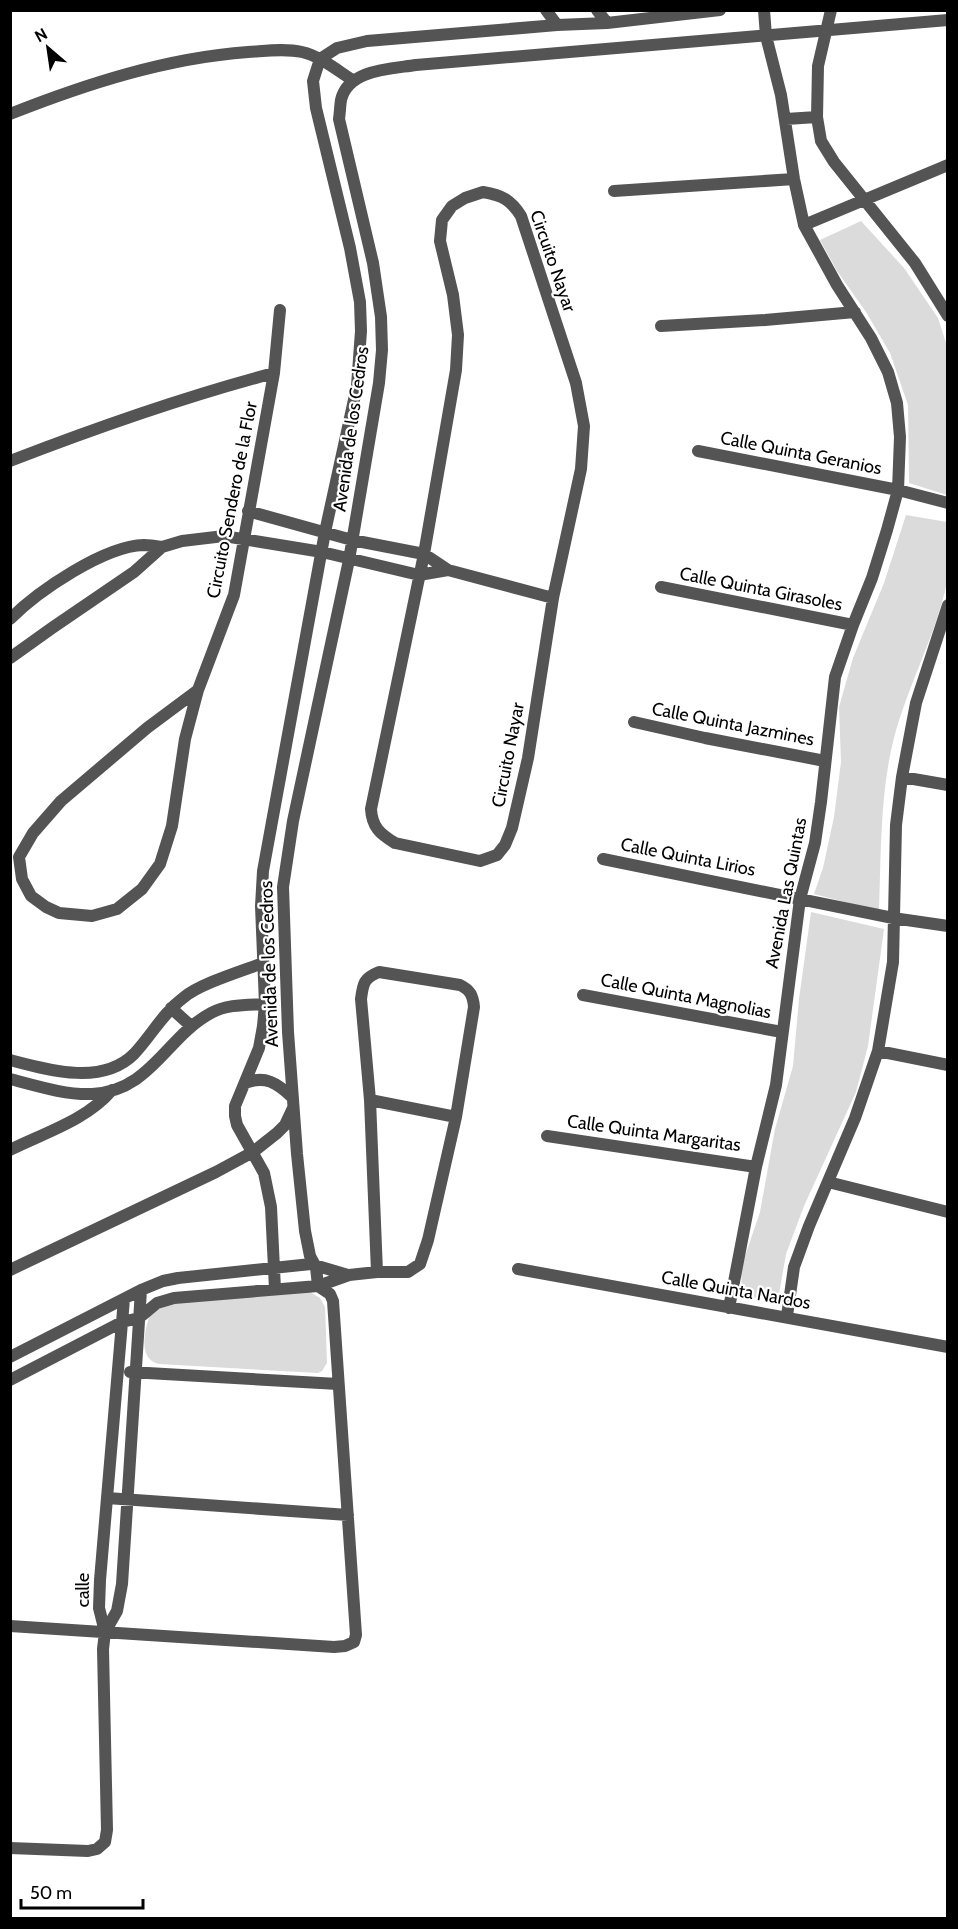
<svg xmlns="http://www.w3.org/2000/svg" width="958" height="1929" viewBox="0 0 958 1929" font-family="Cabin,sans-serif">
	<rect width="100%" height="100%" fill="#fff"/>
	<path fill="#dbdbdb" d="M861,221l43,47 34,50 9,28v149l-38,-12 -1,-78 -18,-52 -24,-41 -29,-41 -17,-31z
		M906,515l41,7c0,19 4,41 0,60 -11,53 -39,103 -53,156 -14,53 -13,118 -15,173l-65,-17 9,-26 11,-51 7,-55 -2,-55 14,-49 31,-75z
		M811,912l73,17 -16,117 -12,46 -52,114 -18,48 -8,46 -36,-3 -1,-29 19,-56 15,-83 18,-63 6,-67z
		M310,1292l10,6 5,9 2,56 -5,8 -4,2 -159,-9c-22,-5 -14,-34 -9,-50l17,-10z"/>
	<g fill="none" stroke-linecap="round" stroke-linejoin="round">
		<path stroke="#545454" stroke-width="12" d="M546,10l11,15
			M597,10l10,13
			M831,10l-13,56 -1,51 4,24 13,21 81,101 33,53
			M10,114c76,-30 156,-56 238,-62 17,-1 37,-4 54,0 18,4 36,19 52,29
			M786,119l31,-2
			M614,191l180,-12
			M483,192c19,3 28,8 38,24l55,167 8,43 -3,43 -28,129 -25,160 -16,70 -7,17 -8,10 -17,6 -85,-18c-15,-9 -23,-16 -24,-34l53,-255 32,-184 2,-35 -5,-40 -13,-54 2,-21 10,-14 13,-8z
			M804,225l144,-60
			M661,326l104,-6 90,-8
			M698,451l200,39 50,13
			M10,461c88,-34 173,-64 264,-88
			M248,511l104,29 72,14 24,16 105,28
			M661,587l192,38
			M10,619c28,-28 94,-73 134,-74 6,0 12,1 18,2
			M10,658l42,-30 82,-56 28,-25 20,-6 42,-5 98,16 97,23 29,-5
			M198,690l-51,38 -86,73 -28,32 -14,24 3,22 9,17 15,11 13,6 33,3 25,-7 25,-20 18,-25 12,-38 13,-87 13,-49 36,-95 40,-222 6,-63
			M634,722l71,16 120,23
			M902,777l46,8
			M603,859l290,59 55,8
			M583,995l199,37
			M171,1008l20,18
			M878,1051l70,14
			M10,1060c38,10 92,26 124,-6 17,-18 29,-41 49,-56 16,-14 59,-27 80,-35
			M10,1079c27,7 55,16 82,15 59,-3 74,-57 119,-81 16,-9 36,-8 54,-9
			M245,1083c20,-8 32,0 47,14
			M370,1100l86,17
			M547,1136l209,31
			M10,1150c34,-17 77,-30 102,-60
			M828,1182l120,30
			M518,1269l430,78
			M10,1270l206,-98 37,-20 24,-19 8,-8 8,-17
			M275,1289l-4,-82 -7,-34 -27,-48 -2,-9v-10l24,-58 4,-22 2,-22 -4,-98 2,-35 62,-339 32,-146 4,-55 -1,-29 -10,-54 -34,-140 -3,-27 7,-22 17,-11 30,-7 190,-16 50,-2 113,-13
			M729,1308l27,-141 20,-82 24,-186 15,-56 6,-41 14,-125 18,-52 19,-47 15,-48 11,-40 2,-53 -3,-34 -9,-31 -17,-34 -34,-53 -33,-60 -10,-46 -13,-84 -15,-59 -2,-26
			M787,1316l7,-49 15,-41 46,-108 23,-67 15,-89 3,-137 6,-48 14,-74 32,-98
			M10,1357l131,-67 22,-9 15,-3 133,-14 37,11
			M130,1372l208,12
			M10,1380l112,-58 17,-4 18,-15 17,-5 144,-12 31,-11 28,-3h31l12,-8 8,-24 28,-123 18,-110c-1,-12 -4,-17 -14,-22l-81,-13c-15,6 -16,11 -18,27l9,101 7,172
			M107,1498l241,17
			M10,1626l324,21 11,-1 9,-4 2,-7 -23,-334 -3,-7 -12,-8 -2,-19 -6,-11 -5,-25 -8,-77 -9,-122 -5,-145 10,-66 56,-261 30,-177 3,-33 -1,-33 -8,-54 -34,-144c1,-6 1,-13 2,-19 7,-31 50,-31 75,-35l532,-45
			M105,1632l-6,-24 1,-28 24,-281
			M10,1848l78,3 9,-2 8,-7 2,-12 -4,-181 2,-17 12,-21 5,-27 19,-294"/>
	</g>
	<g text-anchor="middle" stroke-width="4.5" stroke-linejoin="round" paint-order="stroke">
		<g font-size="18" fill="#000" stroke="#fff">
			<text transform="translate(553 261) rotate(71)" y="6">Circuito Nayar</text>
			<text transform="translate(351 429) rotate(-82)" y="6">Avenida de los Cedros</text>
			<text transform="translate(801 453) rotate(11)" y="6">Calle Quinta Geranios</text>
			<text transform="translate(232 500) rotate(-79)" y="6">Circuito Sendero de la Flor</text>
			<text transform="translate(761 589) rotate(11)" y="6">Calle Quinta Girasoles</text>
			<text transform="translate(733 724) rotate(11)" y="6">Calle Quinta Jazmines</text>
			<text transform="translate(508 755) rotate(-79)" y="6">Circuito Nayar</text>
			<text transform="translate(688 857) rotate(11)" y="6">Calle Quinta Lirios</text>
			<text transform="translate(786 893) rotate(-79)" y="6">Avenida Las Quintas</text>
			<text transform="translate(269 964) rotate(-92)" y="6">Avenida de los Cedros</text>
			<text transform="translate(686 996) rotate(11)" y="6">Calle Quinta Magnolias</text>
			<text transform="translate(654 1133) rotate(8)" y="6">Calle Quinta Margaritas</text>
			<text transform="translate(736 1290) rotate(10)" y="6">Calle Quinta Nardos</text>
			<text transform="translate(83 1590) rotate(-90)" y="6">calle</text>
		</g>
	</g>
	<rect width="958" height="1929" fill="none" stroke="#000000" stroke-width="24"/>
	<g transform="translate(48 48) rotate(331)" stroke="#ffffff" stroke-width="4.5" paint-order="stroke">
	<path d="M0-4.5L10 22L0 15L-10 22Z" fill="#000000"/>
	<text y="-9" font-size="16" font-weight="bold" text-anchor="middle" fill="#000000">N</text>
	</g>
	<path d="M21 1899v9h122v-9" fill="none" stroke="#000000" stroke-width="3"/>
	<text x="30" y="1899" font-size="18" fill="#000000" stroke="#ffffff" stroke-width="4.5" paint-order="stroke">50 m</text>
</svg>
